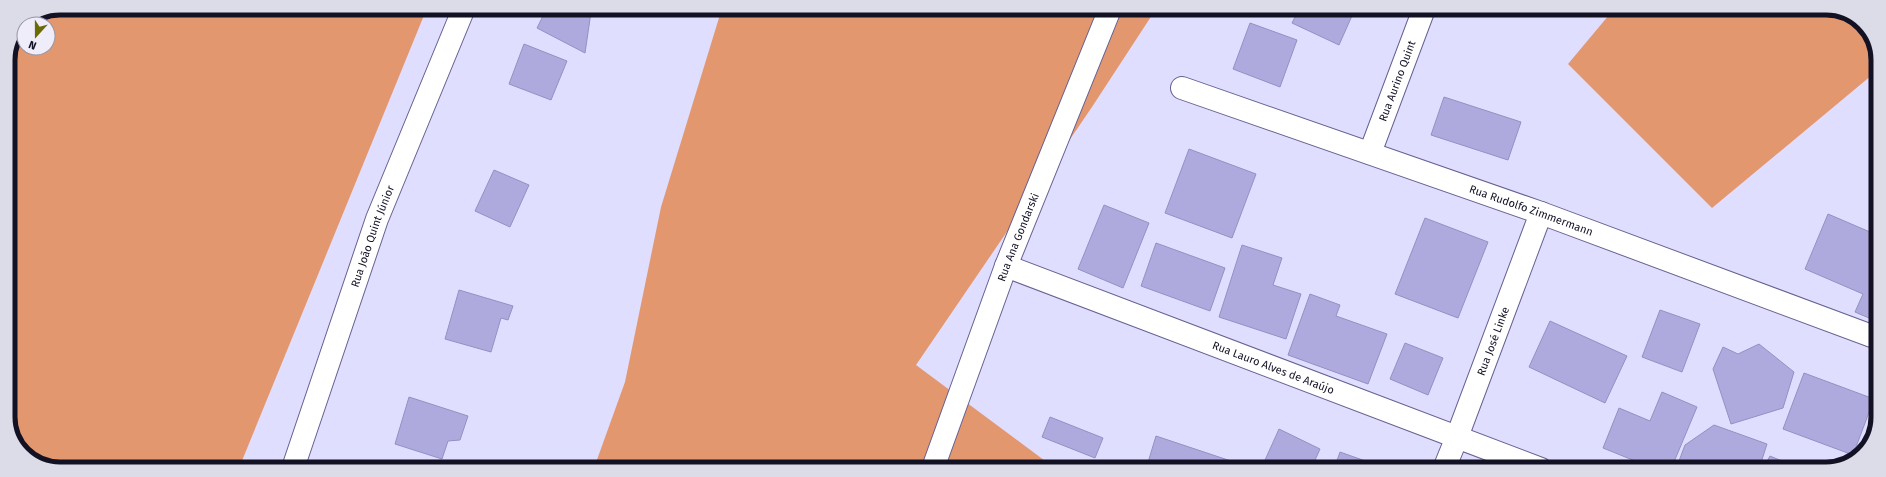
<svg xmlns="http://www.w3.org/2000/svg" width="1886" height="477" viewBox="0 0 1886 477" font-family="'Fira Sans',sans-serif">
	<rect width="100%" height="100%" fill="#dfdeff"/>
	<path fill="#e3976f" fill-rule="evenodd" d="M60,8h367l-188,460h-190l-28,-16 -13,-28v-365l15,-36zM24,24h24v24h-24z
		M722,8l434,1 -64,98 -176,258 140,104 -462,-1 31,-86 36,-175z
		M1614,9h223l28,16 13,31v14l-166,138 -144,-144z"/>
	<path fill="#aeaade" stroke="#9490c3" d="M547,8h37l7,4 -6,41 -48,-25z
		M1299,9h56l-16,36 -47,-22z
		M1250,23l47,17 -17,47 -47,-18z
		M524,44l43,17 -16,39 -42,-16z
		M1444,97l77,25 -13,38 -77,-25z
		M1189,149l67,25 -24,64 -67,-25z
		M494,170l35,15 -19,42 -35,-16z
		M1104,205l45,18 -26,65 -45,-19z
		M1828,214l49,21v83l-1,3 -21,-9 8,-18 -58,-25z
		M1425,218l63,24 -30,76 -63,-24z
		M1156,243l69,25 -15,43 -69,-25z
		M1242,245l40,13 -9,27 28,9 -15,45 -67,-22z
		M459,290l54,16 -5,14 -7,-2 -10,34 -46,-13z
		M1310,294l30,11 -4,11 51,18 -19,50 -80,-29z
		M1660,310l40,14 -18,48 -40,-15z
		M1550,321l77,35 -22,47 -76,-36z
		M1405,343l38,15 -15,37 -38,-16z
		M1759,344l35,28 -11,36 -52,16 -18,-55 10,-22 15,7z
		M1804,373l70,26 -21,56 -70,-26z
		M1662,392l35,15 -26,62h-16l-52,-21 16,-40 31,13z
		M409,397l59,19 -8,24 -12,1 -6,18 -47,-15z
		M1050,417l53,21 -8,20 -53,-21z
		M1714,425l53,19 -8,25h-83l9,-24z
		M1279,429l41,20 -9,20h-50z
		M1156,436l84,28 -2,5h-92z
		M1340,452l48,17h-54z
		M1770,456l31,13h-38z"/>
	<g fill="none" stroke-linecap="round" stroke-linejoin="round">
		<defs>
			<g id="street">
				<path id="s1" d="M1182,88l359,125 336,125"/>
				<path id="s2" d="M1370,153l54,-144"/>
				<path id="s3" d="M1006,266l535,203"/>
				<path id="s4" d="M293,468l84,-249 87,-211"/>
				<path id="s5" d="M933,468l73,-202 104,-257"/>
				<path id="s6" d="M1444,469l13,-32 84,-224"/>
			</g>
		</defs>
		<use href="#street" stroke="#666191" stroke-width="24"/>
		<use href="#street" stroke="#fff" stroke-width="22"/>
	</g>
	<g text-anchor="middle" stroke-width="4" stroke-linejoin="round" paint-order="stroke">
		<g font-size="11" fill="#131124" stroke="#eeedf9">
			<text dy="4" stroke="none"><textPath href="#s2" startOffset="77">Rua Aurino Quint</textPath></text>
			<text dy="4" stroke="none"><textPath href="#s1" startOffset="370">Rua Rudolfo Zimmermann</textPath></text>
			<text dy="4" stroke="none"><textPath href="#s4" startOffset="245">Rua João Quint Júnior</textPath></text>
			<text dy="4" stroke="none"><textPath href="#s5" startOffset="246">Rua Ana Gondarski</textPath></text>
			<text dy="4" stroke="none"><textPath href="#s6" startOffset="137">Rua José Linke</textPath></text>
			<text dy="4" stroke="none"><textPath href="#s3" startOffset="286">Rua Lauro Alves de Araújo</textPath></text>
		</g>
	</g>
	<path d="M0 0H1886V477H0ZM60 15H1826A45 45 0 0 1 1871 60V417A45 45 0 0 1 1826 462H60A45 45 0 0 1 15 417V60A45 45 0 0 1 60 15Z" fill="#dcdbe8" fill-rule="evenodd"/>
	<path fill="none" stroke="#131124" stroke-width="5" d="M60 15H1826A45 45 0 0 1 1871 60V417A45 45 0 0 1 1826 462H60A45 45 0 0 1 15 417V60A45 45 0 0 1 60 15Z"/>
	<g transform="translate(36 36) rotate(201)"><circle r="19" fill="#eeedf9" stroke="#9695a4"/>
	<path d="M0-3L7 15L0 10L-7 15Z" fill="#6c6a05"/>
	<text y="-6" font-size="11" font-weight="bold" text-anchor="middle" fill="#131124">N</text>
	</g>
</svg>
